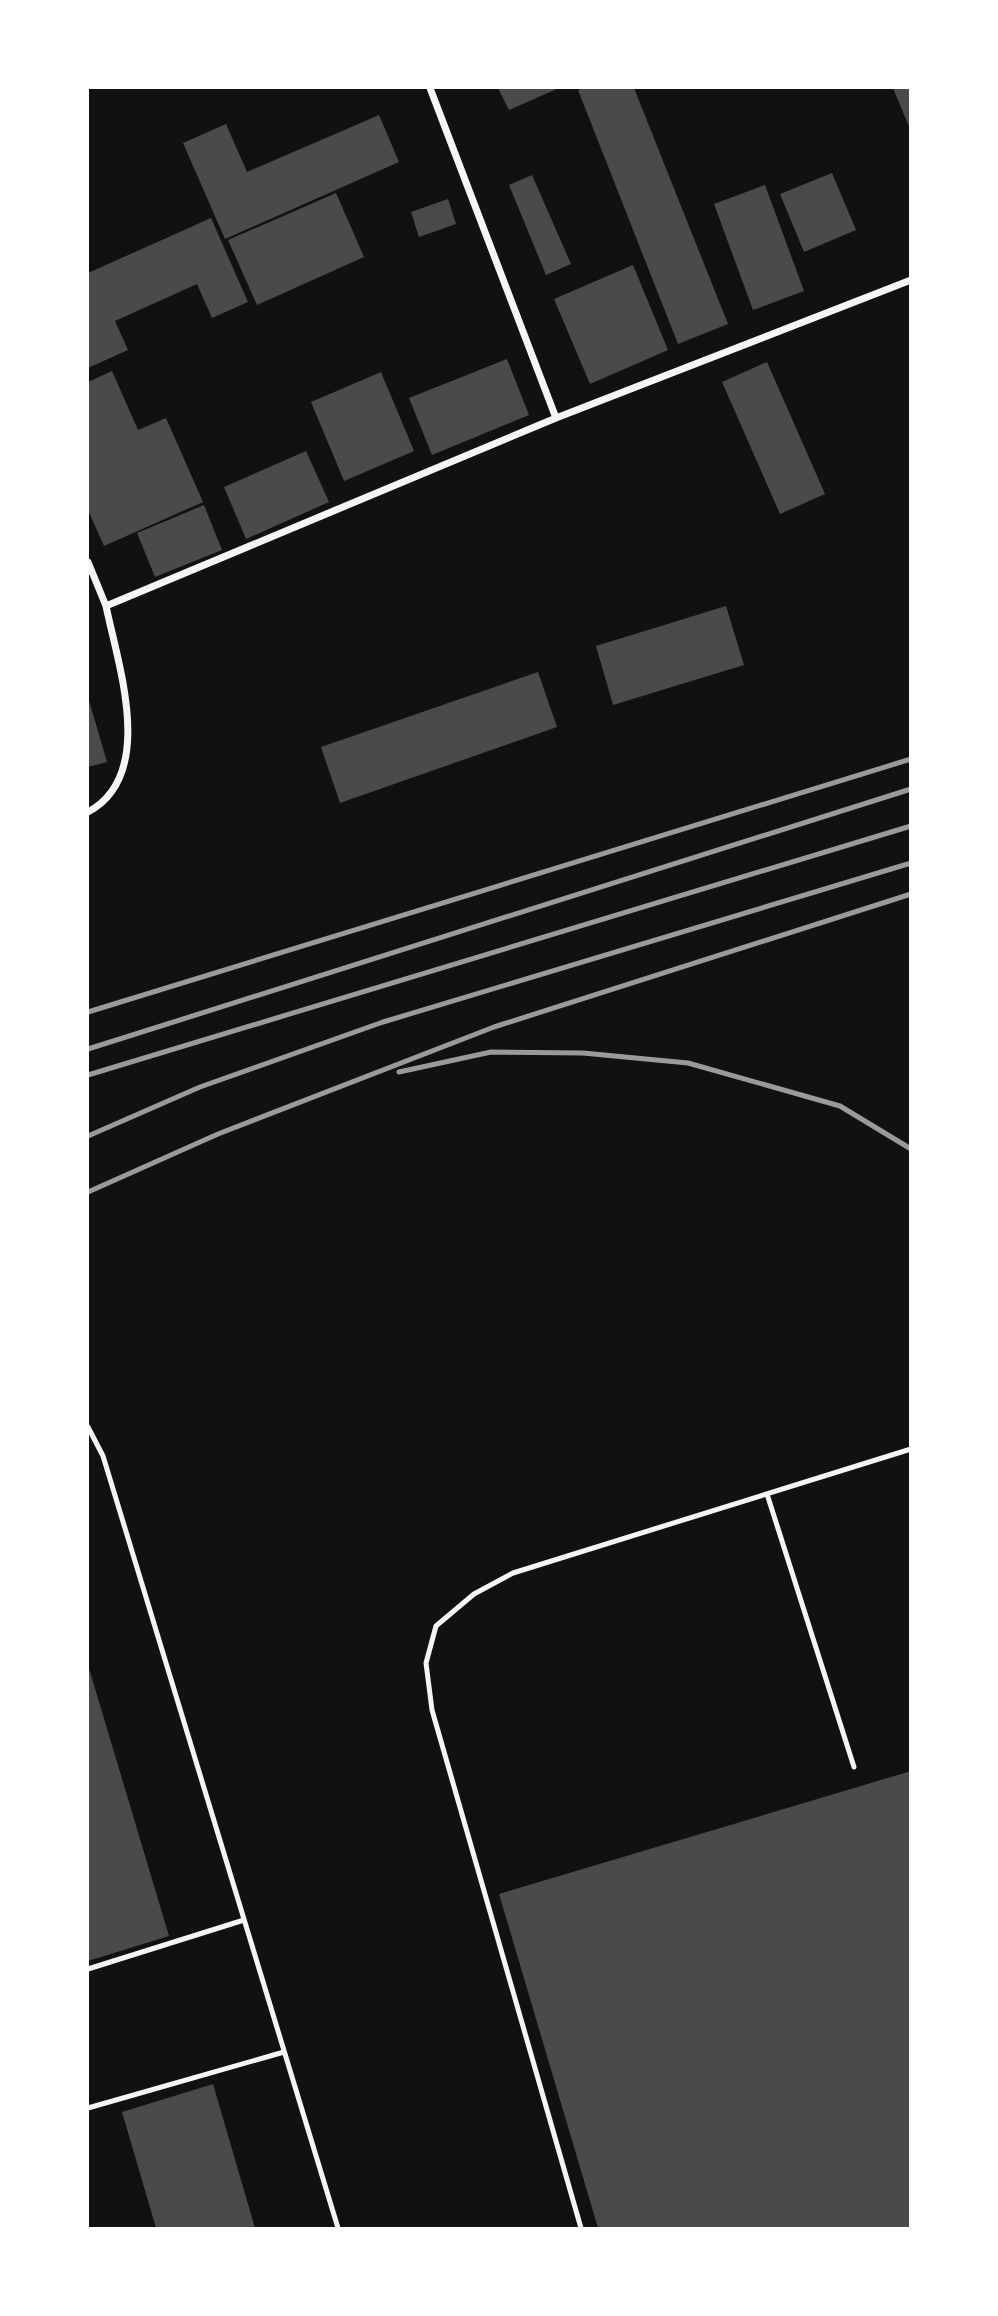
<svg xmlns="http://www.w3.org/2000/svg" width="998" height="2316" viewBox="0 0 998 2316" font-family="'DejaVu Sans',sans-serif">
	<rect width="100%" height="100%" fill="#111"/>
	<path fill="#4a4a4a" d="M498,88h61l-50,22z
		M583,88h51l94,236 -50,20 -100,-254z
		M893,88h18v41h-1z
		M379,115l20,47 -174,77 -42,-96 43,-19 21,48z
		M832,173l24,57 -52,22 -24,-58z
		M532,175l39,89 -25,11 -37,-90z
		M765,185l39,106 -51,19 -39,-106z
		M336,193l28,64 -107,48 -29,-65z
		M448,199l8,25 -37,13 -8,-25z
		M211,218l37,84 -36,16 -15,-34 -82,37 13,29 -40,18v-95z
		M633,265l35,85 -78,34 -36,-85z
		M507,359l22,56 -97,40 -23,-57z
		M767,362l58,132 -45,20 -58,-132z
		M112,371l26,59 28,-12 37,84 -99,44 -16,-36v-128z
		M381,372l33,79 -70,30 -33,-79z
		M306,451l23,51 -83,37 -22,-52z
		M204,505l18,45 -67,27 -18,-44z
		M726,606l18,59 -131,40 -17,-59z
		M538,672l19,55 -217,76 -19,-56z
		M88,697l19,65 -19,5z
		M88,1665l81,271 -81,25z
		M911,1771v457h-313l-99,-334z
		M213,2084l42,144h-99l-34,-116z"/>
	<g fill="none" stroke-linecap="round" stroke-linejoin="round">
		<path stroke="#f5f5f5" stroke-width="5" d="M88,1427l15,29 235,772
			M767,1494l87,273
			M88,1969l156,-49
			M88,2108l196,-56
			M581,2228l-149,-518 -6,-47 10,-37 38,-32 39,-21 398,-124"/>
		<path stroke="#f5f5f5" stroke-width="7" d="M430,88l126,330
			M88,562l18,44
			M88,812c69,-37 30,-147 18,-206l450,-188 355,-138"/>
		<path stroke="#9a9a9a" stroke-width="5" d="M88,1012l823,-253
			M88,1049l823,-260
			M399,1072l92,-20 92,1 105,10 152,43 71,43
			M88,1075l823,-249
			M88,1136l112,-49 183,-65 528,-159
			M88,1192l130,-58 276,-107 417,-133"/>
	</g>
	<rect width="998" height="2316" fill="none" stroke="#ffffff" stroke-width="178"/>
</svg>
